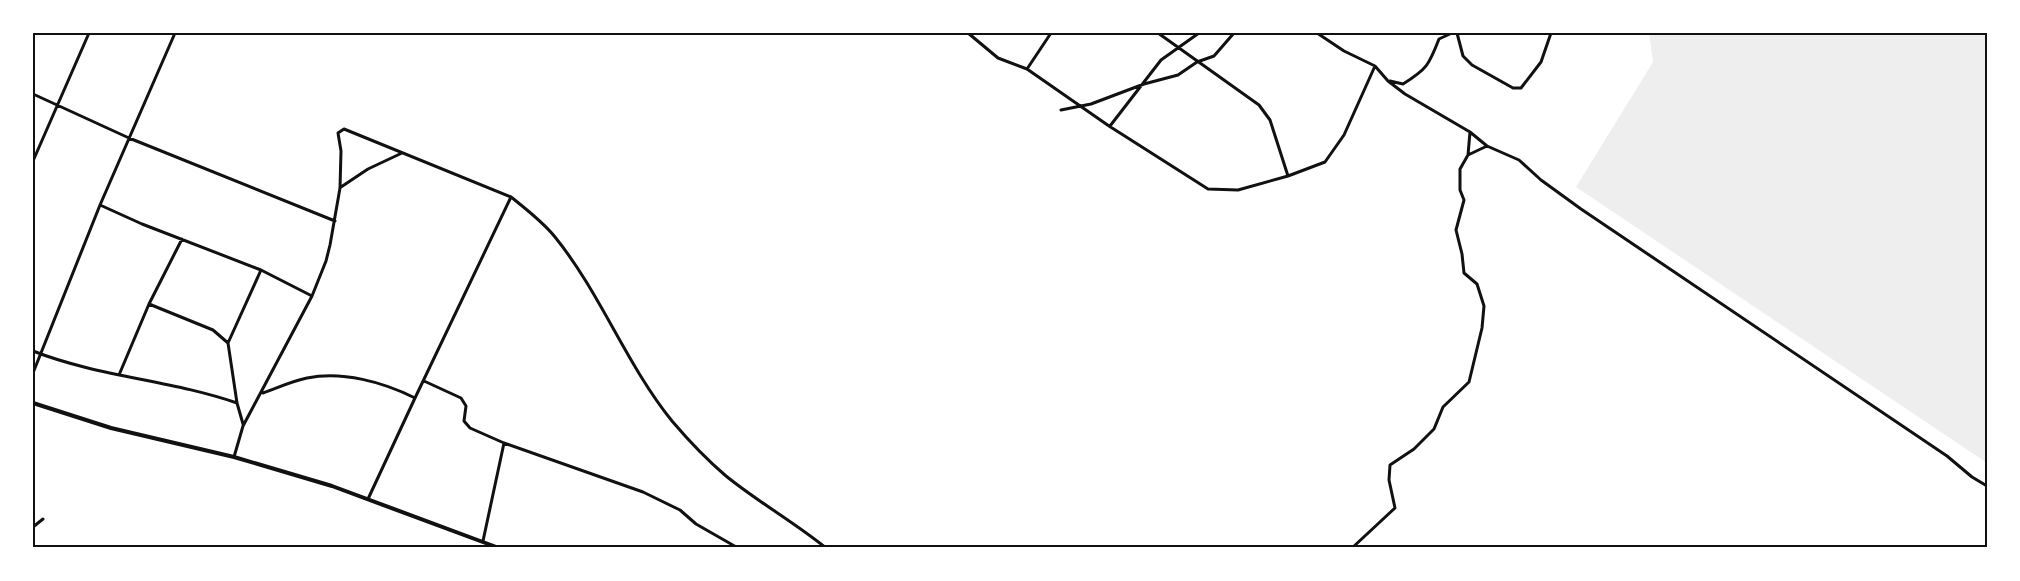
<svg xmlns="http://www.w3.org/2000/svg" width="2020" height="581" viewBox="0 0 2020 581" font-family="'Alegreya Sans',sans-serif">
	<rect width="100%" height="100%" fill="#fff"/>
	<path fill="#eee" d="M1649,33h338v430l-411,-276 77,-125z"/>
	<g fill="none" stroke-linecap="round" stroke-linejoin="round">
		<path stroke="#111" stroke-width="3" d="M968,33l30,25 29,11 82,57 99,63 30,1 50,-14 37,-14 19,-27 31,-69
			M1158,33l101,72 11,15 18,56
			M1317,33l27,18 31,15 13,15 17,13 65,38 17,14 32,14 22,20 40,29 366,247 25,21 15,9
			M1457,33l6,23 9,9 41,23h8l20,-26 10,-29
			M1027,69l24,-36
			M1390,81l13,3c24,-15 26,-19 36,-45l13,-6
			M33,94l96,44 206,83
			M1061,110l30,-6 53,-20 34,-9 19,-13 17,-6 20,-23
			M1110,126l51,-66 38,-27
			M1468,155l19,-9
			M33,161l56,-128
			M341,187l27,-18 34,-16
			M100,205l42,19 119,46 51,26
			M149,304l64,26 15,13 9,60 6,21
			M228,343l33,-73
			M33,351c66,26 138,29 204,52
			M33,373l67,-168 75,-172
			M119,375l30,-71 33,-65
			M424,381l37,17 5,8 -2,15 6,7 34,15 139,49 37,18 16,14 42,24
			M263,393c14,-5 29,-12 44,-15 36,-7 76,4 108,20l96,-201
			M234,457l9,-31 69,-130 14,-35 4,-16 10,-57 1,-37 -3,-18 6,-4 167,68c15,12 32,25 44,40 46,57 71,127 117,184 17,20 34,38 54,55 32,26 68,46 100,72
			M368,499l47,-101
			M33,527l10,-8
			M483,541l21,-98
			M1352,548l43,-40 -6,-28 1,-15 24,-16 20,-20 9,-22 26,-25 13,-54 2,-22 -7,-22 -13,-11 -2,-19 -6,-24 8,-30 -4,-10v-21l8,-14 2,-23"/>
		<path stroke="#111" stroke-width="4" d="M33,403l78,25 123,29 98,29 167,62"/>
	</g>
	<rect width="2020" height="581" fill="none" stroke="#ffffff" stroke-width="69"/>
	<rect x="34" y="34" width="1952" height="512" fill="none" stroke="#111" stroke-width="2"/>
</svg>
